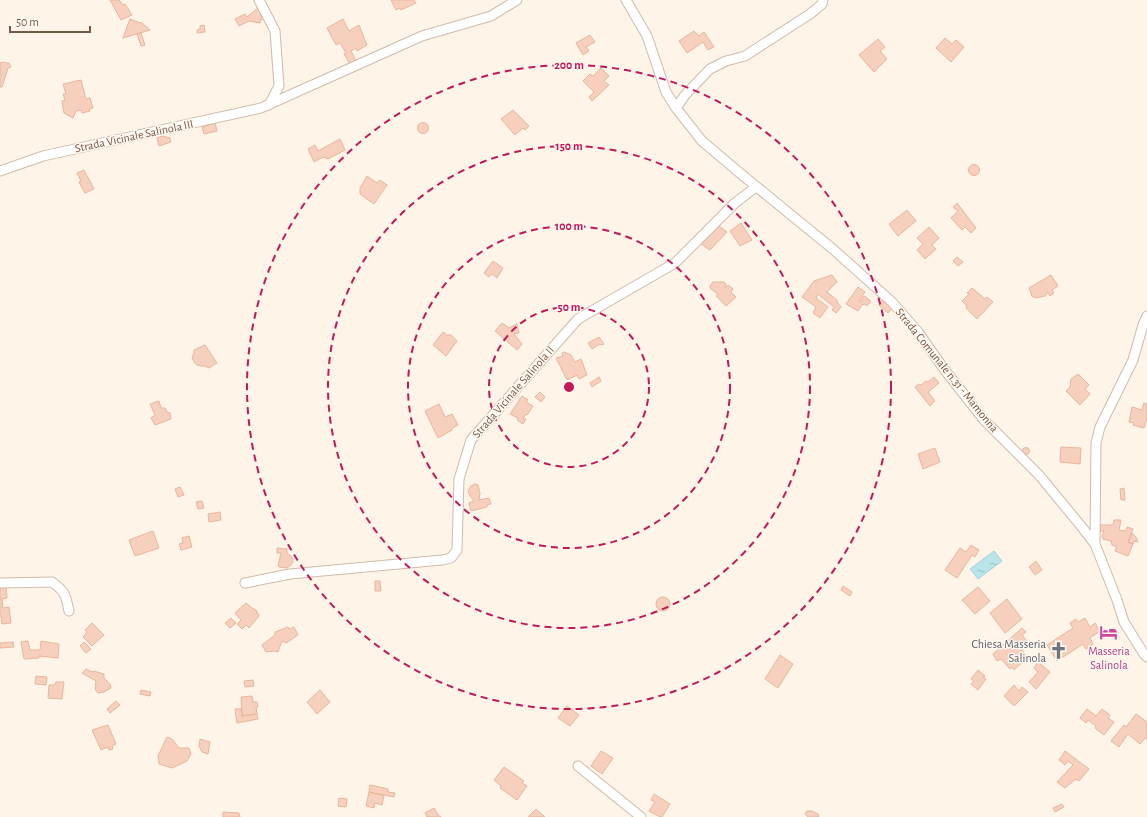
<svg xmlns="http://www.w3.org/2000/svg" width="1147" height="817" viewBox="0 0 1147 817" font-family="'Alegreya Sans',sans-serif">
	<defs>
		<pattern id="water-ripples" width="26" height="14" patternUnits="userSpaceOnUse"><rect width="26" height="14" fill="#b9e5ea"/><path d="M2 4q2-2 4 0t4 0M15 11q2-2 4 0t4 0" fill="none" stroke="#9bbcc0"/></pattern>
	</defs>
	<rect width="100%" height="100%" fill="#fef4e7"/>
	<path fill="url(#water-ripples)" stroke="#9ed6dd" d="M994,551l8,10 -24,18 -8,-10z"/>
	<path fill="#f6d0bc" stroke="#eab59b" d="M110,0h9l4,5 2,-1 7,11 -11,5z
		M391,0h23l2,3 -15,7 -1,-2 -4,2z
		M259,7l3,11 -2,5 -11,-2 -10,5 -4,-7 10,-5 2,3z
		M130,19l10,4 1,-1 9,8 -27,8z
		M343,19l6,12 10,-6 8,20 -10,6 -1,-3 -5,3 6,12 -6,3 -7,-12 2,-1 -6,-10 -4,2 -9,-17z
		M204,25l1,7 -8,1v-3l3,-1v-3z
		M694,31l5,5 5,-4 10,15 -6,3 -5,-8 -16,11 -8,-12z
		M141,33l4,12 -4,1 -4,-12z
		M590,35l5,7 -9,5 3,4 -6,4 -7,-12z
		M945,38l7,6 4,-4 8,7 -13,15 -15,-14z
		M878,39l7,8 -5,4 7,8 -13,13 -15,-17z
		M4,62l1,1h4l2,4 -3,1 -6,19h-2v-8l2,-2 -2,-1v-13z
		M601,68l8,8 -5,5 5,4 -17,16 -3,-4 5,-5 -11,-11 7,-7 3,2z
		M81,80l5,19 4,-1 3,10 -4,1 1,2 -8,2 -1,-3 -5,1 -3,7 -9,-5 -2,-12 3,-1 -2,-6h3l-3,-10z
		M513,110l16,16 -4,4 -2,-2 -8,7 -14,-16z
		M417.5 128a5.5 5.5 0 1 1 11 0a5.5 5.5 0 1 1-11 0Z
		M215,123l2,8 -13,3 -2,-7z
		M162,136l8,2 1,4 -12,4 -2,-8z
		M340,139l5,11 -17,9 -5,-2 -9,5 -6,-13 7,-4 3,6z
		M968.5 170a5.5 5.5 0 1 1 11 0a5.5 5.5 0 1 1-11 0Z
		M84,170l10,19 -9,4 -6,-11 2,-1 -4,-8z
		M367,176l10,7 3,-3 7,5 -13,19 -14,-10v-6z
		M957,203l19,25 -5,5 -6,-6 -3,3 -11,-12 7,-7 -5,-4z
		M907,210l9,11 -18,15 -9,-12z
		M741,223l11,17 -12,6 -10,-15z
		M719,226l8,6 -17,18 -9,-6z
		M929,227l10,11 -7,7 4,4 -11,10 -8,-9 6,-6 -6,-6z
		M957,257l6,5 -5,4 -5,-5z
		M493,261l10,7 -6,10 -5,-4 -3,3 -5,-4z
		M832,275l5,7 -10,10 10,8v2l4,5 -5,6 -4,-3 2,-3 -16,-13 -2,4 12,9 -8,11 -7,-5 3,-6 -14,-10 12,-16z
		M1051,275l7,11 -6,4 2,3 -4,3 -2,-4 -3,4 -9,2 -4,-2 -3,-8z
		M713,282h11l2,2 -1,4 3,-3 5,4 -2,3 5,5 -10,9 -10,-10 2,-2 -7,-5 -1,-3z
		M858,287l7,5 -6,9 1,1 4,-6 7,5 -4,5 -2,-2 -3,1 -4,6 -12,-7z
		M972,288l13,11 2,-2 6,5 -16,17 -11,-11 1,-2 -5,-5 7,-7 -2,-1z
		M883,300l9,8 -4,5 -9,-8z
		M502,323l7,5 8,-4 2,9 -5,1 8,10 -5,6 -22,-19z
		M443,332l5,4 2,-2 7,7 -11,15 -13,-11z
		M599,337l5,7 -3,1 -1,-1 -8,5 -4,-6z
		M205,345l12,18 -8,5 -4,-2h-4l-4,-1 -2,-2 -3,-5 2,-5v-3z
		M564,352l7,3 4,7 6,-3 6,16 -8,4 -2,-4 -10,5 -11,-22 7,-2 -1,-3z
		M1078,374l11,11 -4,4 5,5 -10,11 -14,-14 4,-4 1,-8z
		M599,377l2,4 -9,6 -2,-4z
		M934,377l5,6 -11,9 7,9 -5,5 -15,-19 4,-3 2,1 5,-4 2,1z
		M540,392l5,5 -4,5 -6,-5z
		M522,396l6,4 -2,2 7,4 -6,9 -1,-1 -3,5h3l-3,5 -6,-4 1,-2 -8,-4z
		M159,401l2,7h4l2,4 3,1 1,6 -16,6 -4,-7 4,-3 -5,-11z
		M1144,403l3,1v15l-3,9 -11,-3 1,-2 -5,-1 3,-15 10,3z
		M439,404l6,13 7,-3 6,11 -6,3v2l-14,8 -13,-27z
		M1061,447l20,1 -1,16 -20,-2z
		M1022.5 451a3.5 3.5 0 1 1 7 0a3.5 3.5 0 1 1-7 0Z
		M935,448l5,14 -17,7 -5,-15z
		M475,484l3,1 2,8 -1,7 10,-2 2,6 -4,1v2l-16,4 -2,-8 5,-2 -4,-5 -2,-5 3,-5z
		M180,487l4,8 -6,2 -3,-8z
		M1124,488l1,12h-4l-1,-11z
		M202,501l2,7 -6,1 -2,-7z
		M220,512l1,8 -12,2 -1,-8z
		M1114,520h7l-2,10 7,1 1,-4 6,2 -5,13 5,2 -5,12 -13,-5 2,-5h-3l-2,-1 -1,-4 -8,-2 -1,-3 2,-5h-4v-6h13z
		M153,531l6,17 -24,8 -6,-16z
		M1132,533l4,4 2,5 -4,-1 -1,3 -5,-2z
		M189,536l3,11 -11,3 -2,-6 4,-1 -1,-5z
		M971,545l8,5 -4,7 -3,-2 -15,23 -12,-8 15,-22 6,4z
		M277,548l10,1v4l4,3 2,6 -2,3 -4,3 -8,-1 -1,-1 3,-13h-4z
		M1036,561l6,9 -7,5 -6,-8z
		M375,581h5l1,10h-6z
		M0,586h6l1,12 -5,1 1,9 6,-1 2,16 -9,1 -1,-8h-1z
		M843,586l9,6 -2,4 -9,-6z
		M978,587l12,14 -15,13 -13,-14z
		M656 604a7 7 0 1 1 14 0a7 7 0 1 1-14 0Z
		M1007,599l15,20 -17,14 -15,-20z
		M246,603l6,5 4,2 3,6 -10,12 -3,-3 -4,4 -5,-5 4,-4 -6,-7z
		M231,618l5,5 -6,5 -5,-5z
		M1085,618l5,9 5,-4 5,8 -10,7 3,6 -7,5 -3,-5 -26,17 -10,-16 26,-17 -3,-5 6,-4 2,3z
		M92,623l12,12 -12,11 -9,-9 4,-5 -2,-2z
		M288,627l1,2 5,-2 4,8 -12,8 -4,-2 -4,11 -3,-1 -9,1 -4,-7 13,-10v-3z
		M1022,628l4,4 -4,3 7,9 -7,6 5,8 -13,12 -2,-3 -2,2 -9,-10 -4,2 -4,-7z
		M28,641l2,9h10l1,-9 18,3 -1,14 -19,-2v2l-15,1 -3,-17z
		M13,642l1,5 -14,1v-5z
		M84,642l7,7 -5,4 -6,-7z
		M780,655l13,9 -15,24 -13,-9z
		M1038,662l12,10 -14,17 -7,-7 9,-10 -4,-4z
		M86,669l6,3 2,-1 10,3v4l6,6 1,4 -7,4 -6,1 -3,-4 1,-8 -14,-8z
		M978,670l7,6 -2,1 3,2 -8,11 -7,-6 3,-3 -3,-2z
		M36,676l11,1 -1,8 -11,-1z
		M253,680l1,6 -9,1 -1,-6z
		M56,682h8l-2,17 -14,-1 1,-13h6z
		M1014,685l5,6 3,-4 6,5 -14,14 -10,-10z
		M141,690l10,2 -1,4 -10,-2z
		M320,690l10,12 -13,12 -10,-12z
		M252,696l1,6h4l1,5h-2l1,7 -15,2 -1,-19z
		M116,701l4,4 -10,8 -3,-4z
		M567,706l12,9 -9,11 -12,-8z
		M235,709h6l1,7 15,-2 1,5 -21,4z
		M1087,709l9,7 6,-7 8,6 -2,3 6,4 -10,13 -9,-7 1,-2 -8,-6 -2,3 -6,-5z
		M1136,714l11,8v17l-2,-1 -5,6 -12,-10 -9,13 -8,-6 13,-16 2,2z
		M108,725l8,19 -4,2 1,3 -4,1 -1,-3 -7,3 -9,-20z
		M167,737l5,2 7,9h10l2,6 -4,7 -15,7 -13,-4 -1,-8z
		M200,739l10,3 -2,12 -6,-2 -3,-6z
		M601,751l12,7 -11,16 -11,-8z
		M1065,751l24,18 -10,12 -3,-2 -11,9 -8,-6 16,-17 -5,-4 -3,4 -6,-5z
		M504,767l20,14 -2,2 5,3 -10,14 -17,-12 1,-2 -7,-6z
		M370,785l18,4v3l7,1 -1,4 -25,-5z
		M369,792l15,4 -2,9 -7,-2 -1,5 -8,-2z
		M654,794l16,10 -8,13h-2l-11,-6 6,-9 -4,-2z
		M339,798l8,1 -1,8 -8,-1z
		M1062,804l2,3 -9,5 -2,-4z
		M434,808l5,8 2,1h-14l-2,-4z
		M536,809l9,8h-17z
		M807,811h5l6,3 1,2 -1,1h-10l-3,-3z
		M223,812l16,1 1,4h-17z"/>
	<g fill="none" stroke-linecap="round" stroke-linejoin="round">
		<defs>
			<path id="minor" d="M259,0l16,31 4,55 -10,19
				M626,0l21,36 19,56 10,16 26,33 39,33 93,76 58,52 26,30 26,37 40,51 55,55 42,51 14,18 22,56 7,22 20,32 3,3
				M676,108l9,-13 25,-26 16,-8 19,-5 65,-42 12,-10 1,-4
				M0,171l43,-15 218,-48 161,-72 69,-20 26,-16
				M1095,544l1,-101 4,-16 33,-67 10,-35 4,-9
				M0,583l52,-1c13,9 14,14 17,29
				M245,583l45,-9 152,-14 9,-2 6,-8 2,-71 12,-39 107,-121 97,-56 60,-60 21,-16
				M578,766l63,51"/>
		</defs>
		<use href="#minor" stroke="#d1baab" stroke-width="11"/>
		<use href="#minor" stroke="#fff" stroke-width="9"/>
	</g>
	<g fill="none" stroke="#c2185b" stroke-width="2" stroke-dasharray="7 5">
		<circle cx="569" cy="387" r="80"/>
		<circle cx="569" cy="387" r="161"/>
		<circle cx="569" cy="387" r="241"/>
		<circle cx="569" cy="387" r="322"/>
	</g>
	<defs>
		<symbol id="hotel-bare" viewBox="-9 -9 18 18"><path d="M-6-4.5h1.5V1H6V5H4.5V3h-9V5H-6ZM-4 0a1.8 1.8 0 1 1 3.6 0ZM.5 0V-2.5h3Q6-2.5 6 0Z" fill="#d1479c" stroke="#fff8ef" stroke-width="2.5" paint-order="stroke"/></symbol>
		<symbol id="church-bare" viewBox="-9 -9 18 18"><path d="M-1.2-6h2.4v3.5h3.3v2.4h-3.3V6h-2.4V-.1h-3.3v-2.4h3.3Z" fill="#6b7280" stroke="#fff8ef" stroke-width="2.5" paint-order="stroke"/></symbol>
	</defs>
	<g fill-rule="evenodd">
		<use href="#hotel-bare" x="1096" y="620" width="25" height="25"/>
		<use href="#church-bare" x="1046" y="638" width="25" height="25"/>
	</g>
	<g text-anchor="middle" stroke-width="3" stroke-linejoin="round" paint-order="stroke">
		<g font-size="12" fill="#7a5848" stroke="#fff8ef">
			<text transform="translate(134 136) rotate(-12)" y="4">Strada Vicinale Salinola III</text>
			<text transform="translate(947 370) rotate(51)" y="4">Strada Comunale n.31 - Mamonna</text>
			<text transform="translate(513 392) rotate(-49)" y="4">Strada Vicinale Salinola II</text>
		</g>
		<g font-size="12" fill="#5b616d" stroke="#fff8ef" text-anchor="end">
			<text x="1046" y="648">Chiesa Masseria<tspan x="1046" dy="14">Salinola</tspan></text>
		</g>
		<g font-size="12" fill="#b23c85" stroke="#fff8ef">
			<text x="1109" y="655">Masseria<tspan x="1109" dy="14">Salinola</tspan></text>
		</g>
	</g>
	<circle cx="569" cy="387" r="6" fill="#c2185b" stroke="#fff8ef" stroke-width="2"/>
	<g font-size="12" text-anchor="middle" font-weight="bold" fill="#c2185b" stroke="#fff8ef" stroke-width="3" stroke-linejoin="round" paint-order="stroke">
		<text x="569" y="69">200 m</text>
		<text x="569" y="150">150 m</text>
		<text x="569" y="230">100 m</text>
		<text x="569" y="311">50 m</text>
	</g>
	<path d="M10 26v6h80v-6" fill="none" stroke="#7a5848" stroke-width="2"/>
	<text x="16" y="26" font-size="12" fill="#7a5848" stroke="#fff8ef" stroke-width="3" paint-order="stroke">50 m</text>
</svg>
